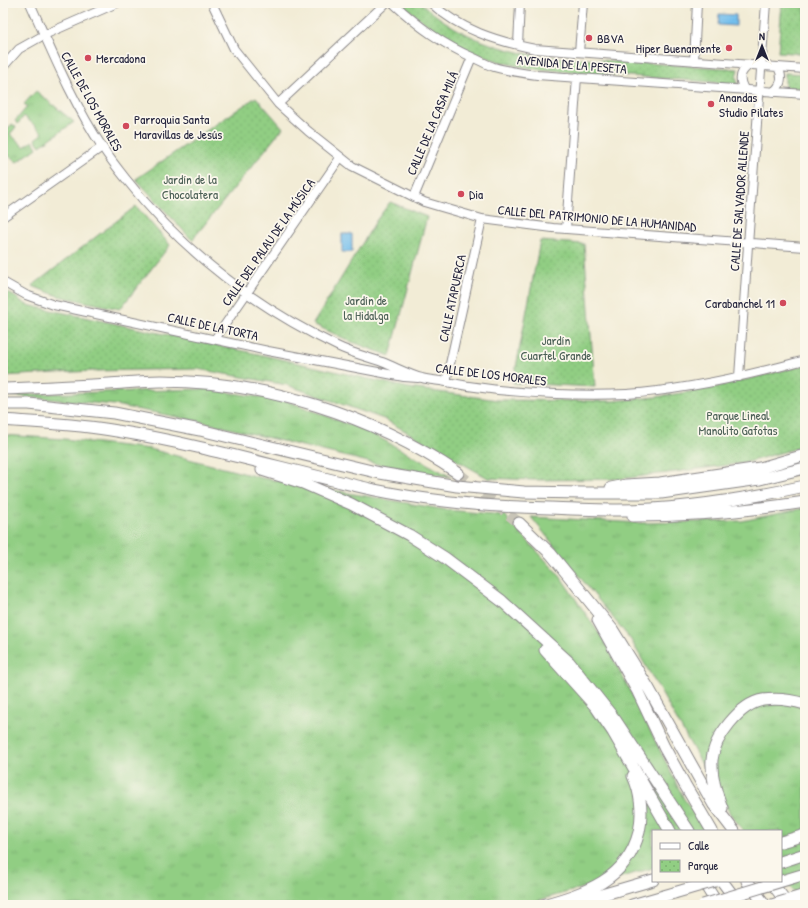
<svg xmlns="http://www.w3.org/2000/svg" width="808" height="908" viewBox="0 0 808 908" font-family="'Patrick Hand',sans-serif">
	<defs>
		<pattern id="grass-tufts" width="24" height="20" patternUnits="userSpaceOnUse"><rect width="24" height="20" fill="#91ce83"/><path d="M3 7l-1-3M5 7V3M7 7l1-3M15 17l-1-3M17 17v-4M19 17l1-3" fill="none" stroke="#7db172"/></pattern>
		<pattern id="park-dots" width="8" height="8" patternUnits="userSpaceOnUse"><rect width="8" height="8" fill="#91ce83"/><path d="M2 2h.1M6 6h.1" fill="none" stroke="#7db172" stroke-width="1.8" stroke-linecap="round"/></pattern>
	</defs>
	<rect width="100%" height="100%" fill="#fbf7ec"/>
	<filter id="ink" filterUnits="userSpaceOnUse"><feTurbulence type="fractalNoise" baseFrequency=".025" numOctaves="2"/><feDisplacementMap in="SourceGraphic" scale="8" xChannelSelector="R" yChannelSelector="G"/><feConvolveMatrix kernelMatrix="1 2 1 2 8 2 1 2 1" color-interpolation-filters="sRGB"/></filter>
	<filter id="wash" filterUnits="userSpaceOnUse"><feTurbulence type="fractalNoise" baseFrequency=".012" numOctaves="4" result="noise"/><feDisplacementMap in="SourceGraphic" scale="16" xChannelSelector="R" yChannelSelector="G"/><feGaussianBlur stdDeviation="0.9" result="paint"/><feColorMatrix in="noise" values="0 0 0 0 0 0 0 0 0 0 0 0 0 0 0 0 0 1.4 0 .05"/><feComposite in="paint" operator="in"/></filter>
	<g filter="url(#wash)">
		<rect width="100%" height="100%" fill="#f2ecd6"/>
		<path fill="url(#grass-tufts)" stroke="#5a785f" d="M36,91l38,31 -34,24 -5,-7 8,-6 -19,-17 -6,8 -3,-3 12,-14 -3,-3z
			M12,124l4,3 -6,7 14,13 9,-6 4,7 -20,14 -14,-11v-21l2,-3 3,2z
			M205,389l82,12 82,31 82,45 -70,-12 -178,-43 -88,-17 -110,-10z
			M3,435l61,4 86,10 112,29 185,32 57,5 56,61 44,65 37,71 43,87 23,32h-54v37l-131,37h-519z
			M805,508v397l-24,-29v-45h-37l-13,-16 -100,-175 -100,-123 110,6 101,-2z"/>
		<path fill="url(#park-dots)" stroke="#5a785f" d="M401,3h20c36,32 70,44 116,53l201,13 -2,8 2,7 -202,-15c-10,-2 -21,-3 -31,-6 -40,-10 -73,-33 -104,-60z
			M782,3h23v51l-27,-2z
			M785,73l20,1v15l-20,-2z
			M256,97l27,31 -91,112 -56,-61z
			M390,202l37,15 -37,139 -38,-14 -39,-18 63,-103z
			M136,206l34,39 -50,64 -62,-13 -26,-10z
			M540,241l44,3 11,143 -82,-4z
			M3,289l24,16 231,49 151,34 89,12 115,1 43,-4 52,-8 97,-24v81l-61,17 -124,16 -86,1 -46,-2 -104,-59 -97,-34 -90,-16 -105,2 -89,5z"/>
		<path fill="#72beec" stroke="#4a7094" d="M719,14l17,1v11l-18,-1z
			M342,234h10v18h-10z"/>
	</g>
	<g filter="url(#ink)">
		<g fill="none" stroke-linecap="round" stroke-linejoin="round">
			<path stroke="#c8c4b7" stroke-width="11" stroke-dasharray="11 5.5" stroke-linecap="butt" d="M458,473l61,50"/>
			<defs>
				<path id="minor" d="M30,3c22,49 43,100 73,145 7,11 15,21 23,31 57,73 128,127 211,167 14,7 31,11 45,16 13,5 28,13 40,16 6,2 13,2 19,3 19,4 38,7 57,9 43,4 86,6 129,4 60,-4 120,-18 178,-34
					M212,3l22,46 44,55 30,27 44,35 72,36 58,17 71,9 252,19
					M393,3c26,24 49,41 81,55 7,3 13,7 20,9 14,4 28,6 43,8l268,19
					M431,3c29,27 66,38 104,46l270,20
					M518,45l2,-42
					M579,52l4,-49
					M694,61l3,-58
					M3,67l16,-18 25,-14 73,-32
					M744,89c-6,-10 -4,-17 5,-24
					M773,92c9,-7 10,-15 5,-25
					M278,104l108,-101
					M414,197l58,-140
					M3,217l99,-70
					M566,229l11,-152
					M3,282l23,13 28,10 214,46 136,26 14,1
					M215,339l125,-181
					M739,377l10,-146 17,-228
					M446,382l36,-163"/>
				<path id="highway" d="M3,389c35,-1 71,-3 106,-5 17,-1 34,-3 52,-3 103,0 211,34 297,92
					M3,404h26l85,9 86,17 180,43 77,13 67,6 59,1h78l99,-14 45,-11
					M3,420c38,3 76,4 114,11 87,14 172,40 258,59 58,12 116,17 175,18 23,1 46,2 69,2 62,0 126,-11 186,-24
					M262,470l41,13 48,21 58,31 36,23 57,43 67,61 47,59 73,110
					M611,488l15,-3 34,-2 100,-15 45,-13
					M633,516c58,0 115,-5 172,-14
					M519,523l32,31 61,75 37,60 65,116 20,26
					M598,620l39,70 27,57 21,38 27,46
					M545,650l51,57 17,25 57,99
					M722,808c-6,-15 -11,-32 -10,-48 2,-23 28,-56 51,-60 14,-2 29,0 42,4
					M781,842l24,-7
					M781,862l24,-8
					M703,881l15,24
					M722,881l18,24
					M747,881l18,24
					M770,881l19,24
					M543,905c42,-12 84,-25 96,-73 4,-18 2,-39 -6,-56
					M567,905l86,-25
					M632,905l42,-12"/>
			</defs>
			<use href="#minor" stroke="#8a8788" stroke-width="10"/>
			<use href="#highway" stroke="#8a8788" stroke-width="13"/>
			<use href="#minor" stroke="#fff" stroke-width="8"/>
			<use href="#highway" stroke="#fff" stroke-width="11"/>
			<defs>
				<path id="highway-bridge" d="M674,893l41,-12
					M703,905l102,-31
					M772,905l33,-10"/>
			</defs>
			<use href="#highway-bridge" stroke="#8a8788" stroke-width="13" stroke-linecap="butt"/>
			<use href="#highway-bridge" stroke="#fff" stroke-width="11"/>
		</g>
	</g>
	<g fill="#d1495b" stroke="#fbf7ec" stroke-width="1.5">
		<circle cx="589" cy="38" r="4"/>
		<circle cx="729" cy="48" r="4"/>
		<circle cx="88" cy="58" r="4"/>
		<circle cx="711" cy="104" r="4"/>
		<circle cx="126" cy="126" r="4"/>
		<circle cx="461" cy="194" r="4"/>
		<circle cx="783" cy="303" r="4"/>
	</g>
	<g text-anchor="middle" stroke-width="3.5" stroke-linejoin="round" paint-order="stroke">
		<g font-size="13" fill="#22223b" stroke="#fbf7ec" text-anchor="start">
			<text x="597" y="43">BBVA</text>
			<text x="721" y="53" text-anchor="end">Hiper Buenamente</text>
			<text x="96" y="63">Mercadona</text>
			<text x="719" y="102">Anandas<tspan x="719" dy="15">Studio Pilates</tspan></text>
			<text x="134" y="124">Parroquia Santa<tspan x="134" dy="15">Maravillas de Jesús</tspan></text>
			<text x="469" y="199">Dia</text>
			<text x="775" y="308" text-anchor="end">Carabanchel 11</text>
		</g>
		<g font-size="13" fill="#22223b" stroke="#fbf7ec">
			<text transform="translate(572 64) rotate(5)" y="5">AVENIDA DE LA PESETA</text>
			<text transform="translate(92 101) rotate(61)" y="5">CALLE DE LOS MORALES</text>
			<text transform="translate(432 123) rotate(-67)" y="5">CALLE DE LA CASA MILÁ</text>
			<text transform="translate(739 201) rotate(-86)" y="5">CALLE DE SALVADOR ALLENDE</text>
			<text transform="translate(597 218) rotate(5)" y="5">CALLE DEL PATRIMONIO DE LA HUMANIDAD</text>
			<text transform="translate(268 242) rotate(-55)" y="5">CALLE DEL PALAU DE LA MÚSICA</text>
			<text transform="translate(452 298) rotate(-78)" y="5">CALLE ATAPUERCA</text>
			<text transform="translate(213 326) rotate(12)" y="5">CALLE DE LA TORTA</text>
			<text transform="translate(491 374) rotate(7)" y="5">CALLE DE LOS MORALES</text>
		</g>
		<g font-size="13" fill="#495e54" stroke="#fbf7ec">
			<text x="190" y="184">Jardín de la<tspan x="190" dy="15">Chocolatera</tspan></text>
			<text x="366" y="305">Jardín de<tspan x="366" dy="15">la Hidalga</tspan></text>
			<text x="556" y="345">Jardín<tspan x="556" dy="15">Cuartel Grande</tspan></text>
			<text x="738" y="420">Parque Lineal<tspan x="738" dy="15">Manolito Gafotas</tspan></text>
		</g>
	</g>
	<rect width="808" height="908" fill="none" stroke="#fbf7ec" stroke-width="16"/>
	<rect x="652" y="830" width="130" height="52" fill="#fbf7ec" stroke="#a4a2a5"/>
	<rect x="660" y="843" width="20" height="6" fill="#ffffff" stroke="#a4a2a5"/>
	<text x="688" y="850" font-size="12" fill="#22223b">Calle</text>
	<rect x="660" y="860" width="20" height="12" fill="url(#park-dots)" stroke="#a4a2a5"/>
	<text x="688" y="870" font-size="12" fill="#22223b">Parque</text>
	<g transform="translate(762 46)" stroke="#fbf7ec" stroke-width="3" paint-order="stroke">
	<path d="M0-3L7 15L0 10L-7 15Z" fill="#22223b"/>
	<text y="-6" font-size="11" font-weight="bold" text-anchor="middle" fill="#22223b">N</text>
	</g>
</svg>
